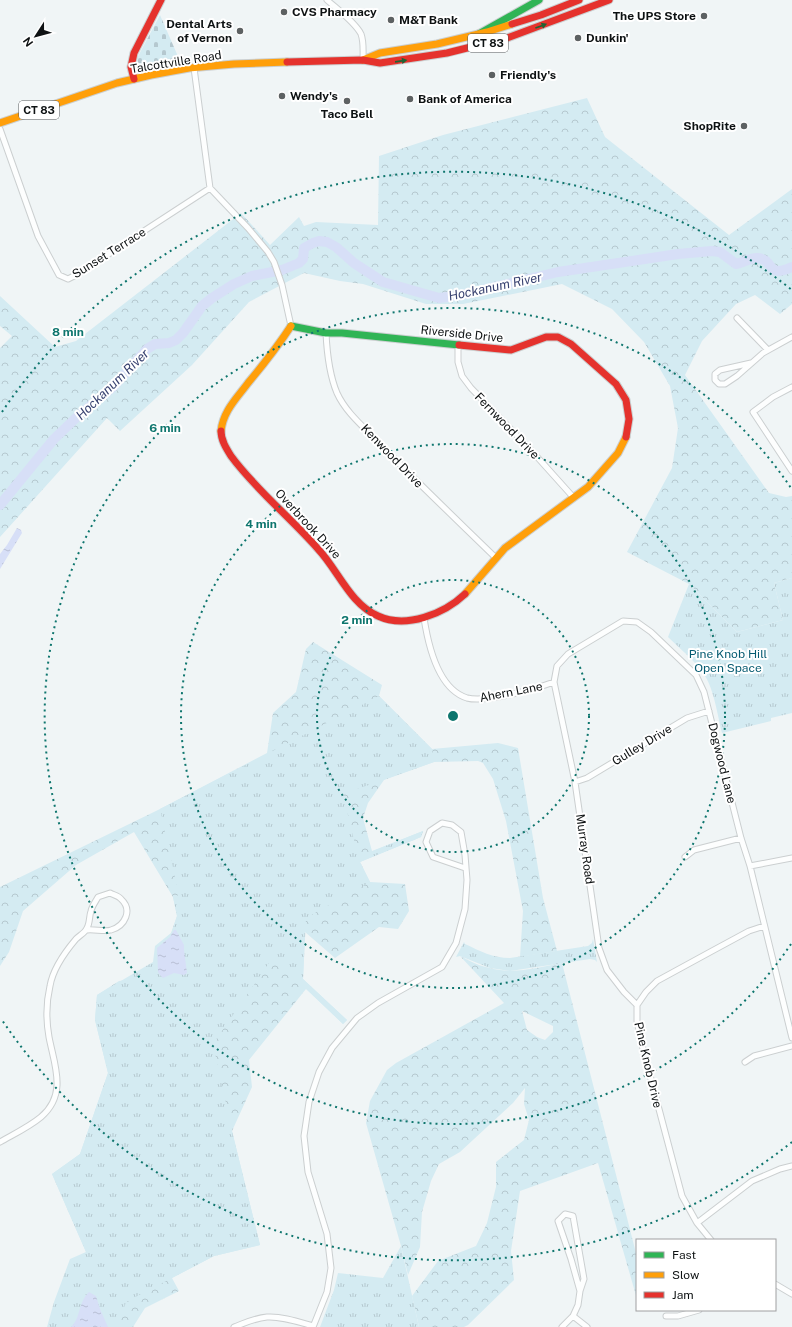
<svg xmlns="http://www.w3.org/2000/svg" width="792" height="1327" viewBox="0 0 792 1327" font-family="'Public Sans',sans-serif">
	<defs>
		<pattern id="forest-crowns" width="20" height="18" patternUnits="userSpaceOnUse"><rect width="20" height="18" fill="#d4ebf2"/><path d="M2 6a3 3 0 1 1 6 0M12 15a3 3 0 1 1 6 0" fill="none" stroke="#b5c8cf"/></pattern>
		<pattern id="cemetery-stones" width="16" height="16" patternUnits="userSpaceOnUse"><rect width="16" height="16" fill="#d4ebf2"/><path d="M2 7V4a2 2 0 0 1 4 0v3zM10 15v-3a2 2 0 0 1 4 0v3z" fill="#b5c8cf"/></pattern>
		<pattern id="park-tufts" width="24" height="20" patternUnits="userSpaceOnUse"><rect width="24" height="20" fill="#d4ebf2"/><path d="M3 7l-1-3M5 7V3M7 7l1-3M15 17l-1-3M17 17v-4M19 17l1-3" fill="none" stroke="#b5c8cf"/></pattern>
		<pattern id="water-ripples" width="26" height="14" patternUnits="userSpaceOnUse"><rect width="26" height="14" fill="#d7dff7"/><path d="M2 4q2-2 4 0t4 0M15 11q2-2 4 0t4 0" fill="none" stroke="#b7bed3"/></pattern>
	</defs>
	<rect width="100%" height="100%" fill="#f0f5f6"/>
	<path fill="url(#forest-crowns)" fill-rule="evenodd" d="M587,98l18,39 124,98 63,-46v115l-12,10 -25,-19 -19,9 -34,37 -17,34 84,118 17,4 6,-1v82l-18,5 9,37 -46,12 -48,-48 -62,-32 45,-84 6,-40 -8,-42 -26,-44 -32,-33 -50,-25 -99,20h-37l-63,-20 -23,-3 -36,-8 -55,29 -57,63 -72,66 -13,-13 -107,119v-189l12,-12 -12,-10v-30l55,51 21,-6 165,-128 29,32 29,-28 5,9 12,-4 62,3 1,-69 64,-21z
		M313,642l69,43 -3,11 53,53 66,-6 20,5 25,150 14,53 -37,6 3,-46 -17,-90 -13,-42 -10,-16 -5,-2 -44,1 -50,18 -16,23 -5,15 9,33 51,-20 -2,6 -61,25 10,20 35,2 4,27 -11,18 -19,-2 -44,31 -30,-26 -2,47 44,41 -4,4 -37,-35 -57,71 3,27 -20,44 28,114 -46,11 -42,22 7,13 -34,17 -12,19h-15l-24,-39 -8,-36 -34,-78 28,-20 28,-81 -13,-53 2,-25 22,-14 38,-5 20,-60 -4,-19 -39,-65 -58,33 -53,46 -14,41 -9,14v-79l160,-78 107,-56 6,-40 23,-21 10,-43z
		M460,956c10,5 19,10 30,12 23,7 49,-1 72,-5l75,294v42l-39,-136 -78,28 -9,60 3,29 -46,45 -4,2h-45l-7,-31 26,-35 38,-15 11,-23 9,-36v-25l28,-22 5,-20 -5,-16 1,-16 -12,15 -53,49 -21,12 -8,17 -9,31 -2,35 -12,28 -7,-29 -35,-123 4,-22 17,-31 9,-7 108,-60zM522,1011l31,15v6l-8,8 -8,-3 -10,-7z"/>
	<path fill="url(#cemetery-stones)" d="M160,15l20,46c-13,3 -30,10 -43,2l-1,-3z"/>
	<path fill="url(#park-tufts)" d="M792,578v135l-21,5v3l-49,12c-4,-16 -8,-43 -17,-57 -8,-14 -25,-27 -37,-39l21,-53 48,48 46,-12 -9,-37z
		M379,696l53,53 2,13 -91,32 15,63 65,-26 -2,6 -61,25 10,20 -64,36 -3,61 44,41 -4,4 -70,-67 -60,87 19,87 28,114 -46,11 -88,46 -8,25h-71l7,-25 16,-43 16,-7 -34,-78 28,-20 28,-81 -13,-53 2,-25 56,-33 2,-16 16,-13 6,-17 -4,-19 6,-2 -19,-86z
		M593,939l4,23 -2,-2 -5,-1 -80,12 -20,-3 -30,-12 -4,1 8,-15 1,2c15,7 28,14 45,14l78,-12 4,-3z
		M401,1246l18,81h-99l14,-37 4,-17 45,5z"/>
	<path fill="url(#water-ripples)" d="M17,528l4,2 1,3 -22,36v-15l7,-9z
		M174,930h2l8,15v5l3,23 -3,2 -10,-2 -11,5 -3,-3 -2,-3 -1,-24 13,-11z
		M89,1292l7,4 4,13 8,18h-37c10,-9 7,-25 18,-35z"/>
	<g fill="none" stroke-linecap="round" stroke-linejoin="round">
		<path stroke="#d7dff7" stroke-width="10" d="M0,505l54,-66 24,-23 35,-29 34,-38 8,-5 14,-1 7,-3 7,-7 19,-27 10,-8 22,-14 18,-8 30,-6 17,-7 4,-4 1,-11 9,-5 6,-2 8,1 9,5 18,16 29,19 56,16 23,-3 96,-23 120,-18 34,-3 8,1 16,12c8,-1 14,-7 22,-6 17,2 8,21 34,9"/>
		<defs>
			<path id="street" d="M327,0c10,9 28,22 34,34 3,8 2,18 2,26
				M194,68l16,120 38,40 20,24 6,10 8,23 9,41
				M0,129l38,107 21,39 9,4 10,-5 132,-86
				M737,318l31,32
				M326,333c1,21 3,41 11,60 9,20 28,35 43,51 38,39 77,76 115,113
				M458,345v17l4,14 9,12 59,61 44,49
				M751,363l-31,7 -5,4v6l4,4h6l12,-8 26,-23 29,-16
				M792,387l-19,10 -20,15 39,59
				M424,618c4,26 14,71 43,80 19,5 68,-9 87,-16
				M575,782l12,-4 100,-60 22,-7
				M685,857l9,-7 47,-12
				M750,866l42,-8
				M637,1005l-13,-13 -17,-22 -8,-22 -24,-166 -21,-100 3,-16 11,-12 55,-33 14,1 14,10 45,43 8,17 37,146 9,28 42,172
				M745,1062l9,-6 38,-10
				M0,1142c14,-8 29,-15 41,-25 27,-23 13,-53 8,-80 -3,-17 -3,-34 1,-51 3,-18 15,-34 26,-47 4,-4 9,-6 11,-11 3,-5 2,-11 4,-17 1,-5 5,-10 7,-14l12,-4c4,2 9,3 11,6 12,11 4,27 -10,31 -6,2 -17,-1 -24,0
				M697,1223l55,-42 28,-12 12,-3
				M711,1240l-14,-17 -15,-27 -40,-151 -5,-24v-16l9,-13 11,-11 55,-30 37,-20 15,-5
				M775,1284l17,10
				M573,1316l14,11
				M666,1316h12l21,-6
				M234,1327c11,-4 21,-9 33,-10 15,-1 32,5 46,9
				M313,1327l14,-35 4,-24 -4,-34 -19,-62 -4,-36 5,-34 10,-30 13,-24 25,-30 21,-15 64,-36 14,-24 9,-34 2,-29 -2,-25 -4,-23 -9,-7 -10,-2 -12,8 -4,11 7,15 32,11
				M562,1327l11,-11 5,-11 2,-14 4,-12 -11,-63 -8,-2 -7,7 13,38 9,32"/>
			<path id="fast" d="M475,36l64,-36
				M291,326l35,7h16l117,12"/>
			<path id="slow" d="M363,60l17,-7 57,-9 50,-12 25,-8
				M0,123l117,-40 34,-8 38,-7 45,-4 53,-2
				M221,431c2,-20 16,-33 27,-48 15,-18 30,-37 43,-57
				M465,594l40,-46 83,-61 30,-34 8,-16"/>
			<path id="jam" d="M512,24l29,-9 38,-15
				M287,62l76,-2 17,3 67,-10 60,-15 102,-38
				M134,79l-3,-12 3,-14 27,-53
				M459,345l52,5 35,-13h12l13,7 45,40 10,16 3,19 -3,18
				M221,431c0,9 5,17 10,25 25,34 59,61 87,93 20,21 32,55 60,67 28,13 66,-2 87,-22"/>
		</defs>
		<use href="#street" stroke="#cbcfd0" stroke-width="7"/>
		<use href="#fast" stroke="#cbcfd0" stroke-width="9"/>
		<use href="#slow" stroke="#cbcfd0" stroke-width="9"/>
		<use href="#jam" stroke="#cbcfd0" stroke-width="9"/>
		<use href="#street" stroke="#fdfefe" stroke-width="5"/>
		<use href="#fast" stroke="#30b455" stroke-width="7"/>
		<use href="#slow" stroke="#ff9f0a" stroke-width="7"/>
		<use href="#jam" stroke="#e5322d" stroke-width="7"/>
	</g>
	<defs><path id="oneway-solid" d="M-6-.8H1V-3.2L6.5 0L1 3.2V.8H-6Z"/></defs>
	<g fill="#1f6334">
		<use href="#oneway-solid" transform="translate(541 26) rotate(-20)"/>
		<use href="#oneway-solid" transform="translate(401 61) rotate(-8)"/>
	</g>
	<g fill="none" stroke="#0f766e" stroke-width="2" stroke-dasharray="2 4">
		<circle cx="453" cy="716" r="136"/>
		<circle cx="453" cy="716" r="272"/>
		<path d="M791 944A408 408 0 1 1 791 488"/>
		<path d="M792 1142A544 544 0 0 1 2 1020M2 412A544 544 0 0 1 792 290"/>
	</g>
	<g fill="#5d6162" stroke="#fff" stroke-width="1.5">
		<circle cx="284" cy="12" r="4"/>
		<circle cx="704" cy="16" r="4"/>
		<circle cx="391" cy="20" r="4"/>
		<circle cx="240" cy="31" r="4"/>
		<circle cx="578" cy="38" r="4"/>
		<circle cx="492" cy="75" r="4"/>
		<circle cx="282" cy="96" r="4"/>
		<circle cx="410" cy="99" r="4"/>
		<circle cx="347" cy="101" r="4"/>
		<circle cx="744" cy="126" r="4"/>
	</g>
	<g text-anchor="middle" stroke-width="4" stroke-linejoin="round" paint-order="stroke">
		<g fill="#fff" stroke="#56595a" stroke-width="1">
			<rect x="468" y="34" width="40" height="18" rx="3"/>
			<rect x="19" y="101" width="40" height="18" rx="3"/>
		</g>
		<g font-size="11" font-weight="bold" fill="#0e1213">
			<text x="488" y="47">CT 83</text>
			<text x="39" y="114">CT 83</text>
		</g>
		<g font-size="12" font-weight="bold" fill="#0e1213" stroke="#fff" text-anchor="start">
			<text x="292" y="16">CVS Pharmacy</text>
			<text x="696" y="20" text-anchor="end">The UPS Store</text>
			<text x="399" y="24">M&amp;T Bank</text>
			<text x="232" y="28" text-anchor="end">Dental Arts<tspan x="232" dy="14">of Vernon</tspan></text>
			<text x="586" y="42">Dunkin'</text>
			<text x="500" y="79">Friendly's</text>
			<text x="290" y="100">Wendy's</text>
			<text x="418" y="103">Bank of America</text>
			<text x="347" y="118" text-anchor="middle">Taco Bell</text>
			<text x="736" y="130" text-anchor="end">ShopRite</text>
		</g>
		<g font-size="12" fill="#0e1213" stroke="#fff">
			<text transform="translate(176 62) rotate(-9)" y="4">Talcottville Road</text>
			<text transform="translate(109 253) rotate(-32)" y="4">Sunset Terrace</text>
			<text transform="translate(462 334) rotate(6)" y="4">Riverside Drive</text>
			<text transform="translate(507 426) rotate(46)" y="4">Fernwood Drive</text>
			<text transform="translate(392 456) rotate(46)" y="4">Kenwood Drive</text>
			<text transform="translate(308 524) rotate(47)" y="4">Overbrook Drive</text>
			<text transform="translate(511 692) rotate(-11)" y="4">Ahern Lane</text>
			<text transform="translate(642 745) rotate(-31)" y="4">Gulley Drive</text>
			<text transform="translate(722 763) rotate(76)" y="4">Dogwood Lane</text>
			<text transform="translate(585 849) rotate(82)" y="4">Murray Road</text>
			<text transform="translate(648 1065) rotate(77)" y="4">Pine Knob Drive</text>
		</g>
		<g font-size="12" fill="#065b71" stroke="#fff">
			<text x="728" y="658">Pine Knob Hill<tspan x="728" dy="14">Open Space</tspan></text>
		</g>
		<g font-size="13" font-style="italic" fill="#394371" stroke="#fff">
			<text transform="translate(495 286) rotate(-12)" y="5">Hockanum River</text>
			<text transform="translate(112 384) rotate(-44)" y="5">Hockanum River</text>
		</g>
	</g>
	<circle cx="453" cy="716" r="6" fill="#0f766e" stroke="#fff" stroke-width="2"/>
	<g font-size="12" text-anchor="middle" font-weight="bold" fill="#0f766e" stroke="#fff" stroke-width="4" stroke-linejoin="round" paint-order="stroke">
		<text x="68" y="336">8 min</text>
		<text x="165" y="432">6 min</text>
		<text x="261" y="528">4 min</text>
		<text x="357" y="624">2 min</text>
	</g>
	<rect x="636" y="1239" width="140" height="72" fill="#ffffff" stroke="#9fa0a1"/>
	<rect x="644" y="1252" width="20" height="6" fill="#30b455" stroke="#9fa0a1"/>
	<text x="672" y="1259" font-size="12" fill="#0e1213">Fast</text>
	<rect x="644" y="1272" width="20" height="6" fill="#ff9f0a" stroke="#9fa0a1"/>
	<text x="672" y="1279" font-size="12" fill="#0e1213">Slow</text>
	<rect x="644" y="1292" width="20" height="6" fill="#e5322d" stroke="#9fa0a1"/>
	<text x="672" y="1299" font-size="12" fill="#0e1213">Jam</text>
	<g transform="translate(36 36) rotate(234)" stroke="#ffffff" stroke-width="3" paint-order="stroke">
	<path d="M0-3L7 15L0 10L-7 15Z" fill="#0e1213"/>
	<text y="-6" font-size="11" font-weight="bold" text-anchor="middle" fill="#0e1213">N</text>
	</g>
</svg>
